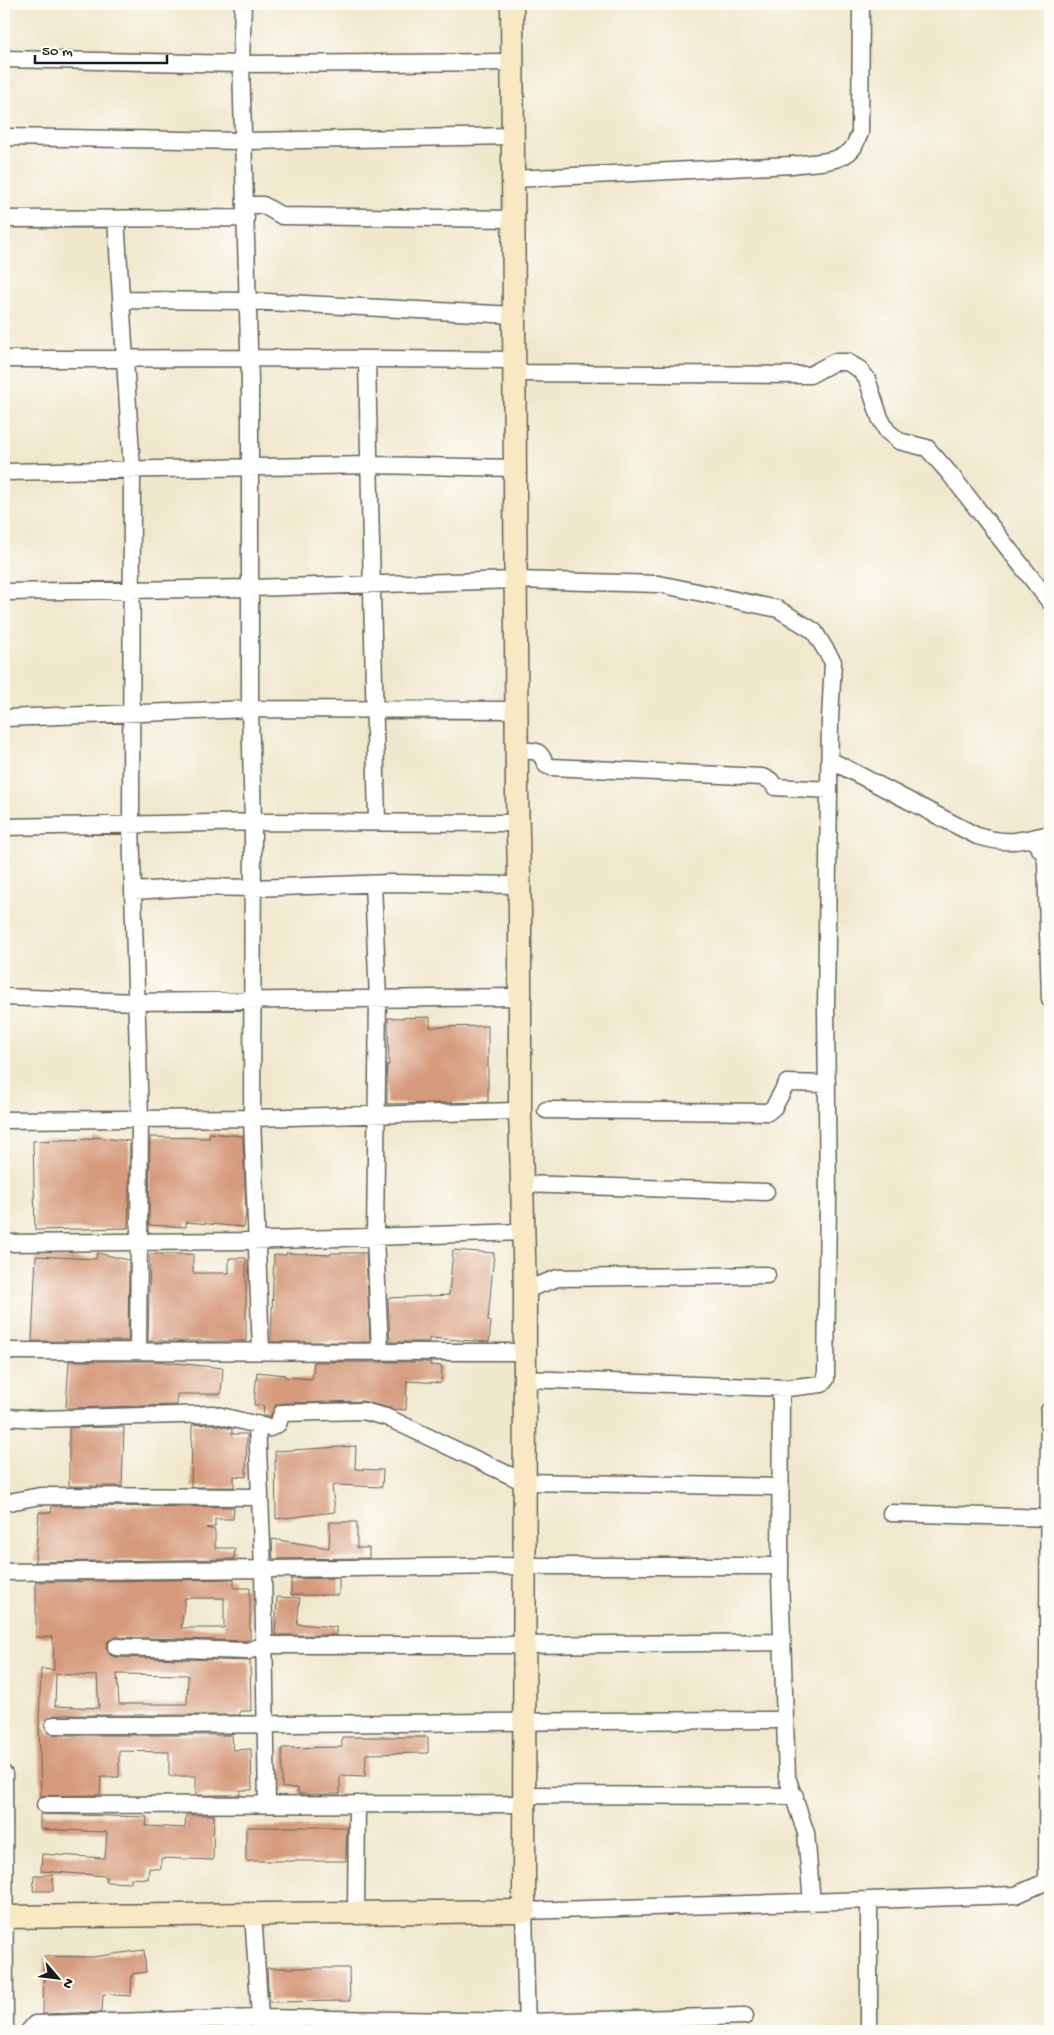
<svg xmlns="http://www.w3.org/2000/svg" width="1054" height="2035" viewBox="0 0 1054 2035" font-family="'Gochi Hand',sans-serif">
	<rect width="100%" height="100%" fill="#fdfcf7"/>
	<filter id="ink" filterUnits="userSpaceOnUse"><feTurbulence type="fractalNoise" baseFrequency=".02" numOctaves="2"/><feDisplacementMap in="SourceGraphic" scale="10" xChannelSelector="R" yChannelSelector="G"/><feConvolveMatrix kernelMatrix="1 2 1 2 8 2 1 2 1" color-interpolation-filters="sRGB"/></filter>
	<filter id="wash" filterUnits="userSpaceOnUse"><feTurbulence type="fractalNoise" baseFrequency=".0096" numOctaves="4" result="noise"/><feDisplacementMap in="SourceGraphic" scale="20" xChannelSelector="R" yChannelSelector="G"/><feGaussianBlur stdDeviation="1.12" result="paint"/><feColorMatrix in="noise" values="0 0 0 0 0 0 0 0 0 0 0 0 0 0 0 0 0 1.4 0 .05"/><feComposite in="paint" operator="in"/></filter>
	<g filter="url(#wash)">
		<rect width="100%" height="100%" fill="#f0e8cd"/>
		<g id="blocks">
			<path fill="#d69a7b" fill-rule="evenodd" d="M430,1017v10l58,-1v76l-101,2v-39h2l-1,-47z
				M210,1133l33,3 3,77 -2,14 -58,-5v5l-37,-2 1,-88 59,1z
				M93,1137l37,4 -2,87 -93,2 -2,-89 60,-2z
				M453,1250l41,3 -6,68 3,1 -2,20 -60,-4v4h-39l-2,-44 61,-3z
				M97,1253l32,7 -1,81h-96l4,-85 60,3z
				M286,1253l45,2v-2h35l4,89h-99l3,-87h12z
				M150,1254h43v19h36v-15h17v83h-98z
				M69,1361h87l67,7 -2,26h-44v11l-108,3 -3,-1z
				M314,1362h116v3l12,1 -1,17 -34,-2 -1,29 -14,-1 -29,-8 -79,2 -8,2 -6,12 -7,-1 1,-10 -10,-1 3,-33 28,3v2l27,2z
				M212,1424l20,5v5h15l-1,43 -12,-1v11h-43l1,-62z
				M124,1427l-2,59h-53v-58z
				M356,1446l-1,23 28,1 -1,17 -46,-2 -4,1 3,26 -59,7 -1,-68z
				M52,1506l182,1 -1,12h-18v8l-9,1 9,2v18h20l-1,11 -199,3 4,-50 12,1z
				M330,1522h27v26h12v10l-96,1 -1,-20 57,9z
				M339,1578v17h-48v-16z
				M234,1579v9h16v51l-4,2 -130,-4 -8,4 -2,6 4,8 6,2 134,4 1,50h-11v4h-186l-8,5 -2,5 5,8 5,2h178l1,15 18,-1 1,41h-12v5h-44v-19h-27v-24l-50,-1v26h-18l-1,18 -59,1 -2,-74 2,-53 13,1 -1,-33h-17v-55zM185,1598h39v30h-43zM56,1674l41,2 2,32 -44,-2zM117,1674l71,1 -1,29h-68z
				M277,1597l23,1 -3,26 39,3v8h-61z
				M342,1737h86v16l-62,1 -1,22 -25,-1v19h-42v-6h-16v-40l60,-1z
				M40,1814l107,3 -1,9 39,2 1,-13h28l-1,45 -52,-2v11l-12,-1 -1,11 -17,-1v5l-25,-1v-6l-65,-5 1,-17 63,4 2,-26 -67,-3z
				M246,1827h101l-1,34h-100z
				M34,1875h19v16h-20z
				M144,1950l2,22 -14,2 -1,22 -28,-2 -1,18 -59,2 1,-58 48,1z
				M267,1968h82l1,33 -81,1z"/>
		</g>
	</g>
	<g filter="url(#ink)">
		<use href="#blocks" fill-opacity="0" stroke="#66635a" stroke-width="1"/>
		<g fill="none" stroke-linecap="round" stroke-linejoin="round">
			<defs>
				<path id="street" d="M243,4l-2,60 9,318v327l3,113 -1,296 9,233
					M4,59l237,5 271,-2
					M4,137l239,4 270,-5
					M514,179l278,-14c18,-3 49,-1 61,-17 3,-5 5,-11 7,-15l1,-129
					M245,205h18l19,11 232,3
					M4,219l242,-1
					M116,219l16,250 -1,355 9,295 -2,232
					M121,300l127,1 266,14
					M4,359l246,-1 265,2
					M367,360l10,462
					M514,373l296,2 24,-13h13l12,7 8,10 13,39 7,13 12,10 28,7 23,26 100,128
					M4,472l366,-7 145,3
					M4,592l246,-4 266,-8 143,4 119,25 36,22 19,31 -3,57 -4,289 2,191 -2,180 -4,5 -35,4 -263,-9
					M4,718l246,-9 267,1
					M518,751c17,0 21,-3 28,14l5,2 211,10 8,3 5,7 54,3
					M830,760l147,76c31,9 43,5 73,-2
					M4,827l260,-5 255,1
					M1032,838l12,16 2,8 4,137
					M373,884l5,115 -3,237 5,116
					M133,891l65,-4 55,1 137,-5 129,2
					M4,997l132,5 385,-5
					M546,1110l222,2 6,-5 13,-24 40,1
					M4,1120l248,-2 268,-7
					M522,1184l244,8
					M4,1243l240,-2 279,-9
					M525,1290l33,-12 209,-3
					M4,1351l520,1
					M781,1388l-1,190 7,199 19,56 6,70
					M4,1417l35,2 174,-5 57,14 8,-4 4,-11 81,-2 23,6 138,65 256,5
					M257,1424l6,145 4,235
					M4,1503l36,-7 219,1
					M891,1513l157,5
					M4,1572l520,-6h256
					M116,1647l132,4 15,-6h260l259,-3
					M54,1725c244,1 487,-5 731,-5
					M4,1774l1,257
					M523,1795l272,1
					M45,1805l478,-1
					M1047,1880l2,-469
					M869,1900l147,-5 34,-15
					M356,1913l1,-109
					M253,1914l8,117
					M29,2031l6,-7 225,-6 267,4 218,-6
					M527,2031l-3,-120 345,-11v131"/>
				<path id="secondary" d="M4,1917l520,-6 1,-621 -5,-179v-198l-3,-119 -5,-790"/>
			</defs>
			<use href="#street" stroke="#66635a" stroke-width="19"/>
			<use href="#secondary" stroke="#66635a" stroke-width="25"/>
			<use href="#street" stroke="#fff" stroke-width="16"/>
			<use href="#secondary" stroke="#f8e8c3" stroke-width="22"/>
		</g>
	</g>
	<rect width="1054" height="2035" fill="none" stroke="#fdfcf7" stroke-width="20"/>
	<g transform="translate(58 1978) rotate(118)" stroke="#fdfcf7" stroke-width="4" paint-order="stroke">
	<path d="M0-4L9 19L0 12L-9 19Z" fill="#1c1c1c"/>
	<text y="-8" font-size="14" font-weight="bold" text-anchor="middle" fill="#1c1c1c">N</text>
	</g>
	<path d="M35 55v8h132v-8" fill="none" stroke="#1c1c1c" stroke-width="2.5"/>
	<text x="42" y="55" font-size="15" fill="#1c1c1c" stroke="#fdfcf7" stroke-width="4" paint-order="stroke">50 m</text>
</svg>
